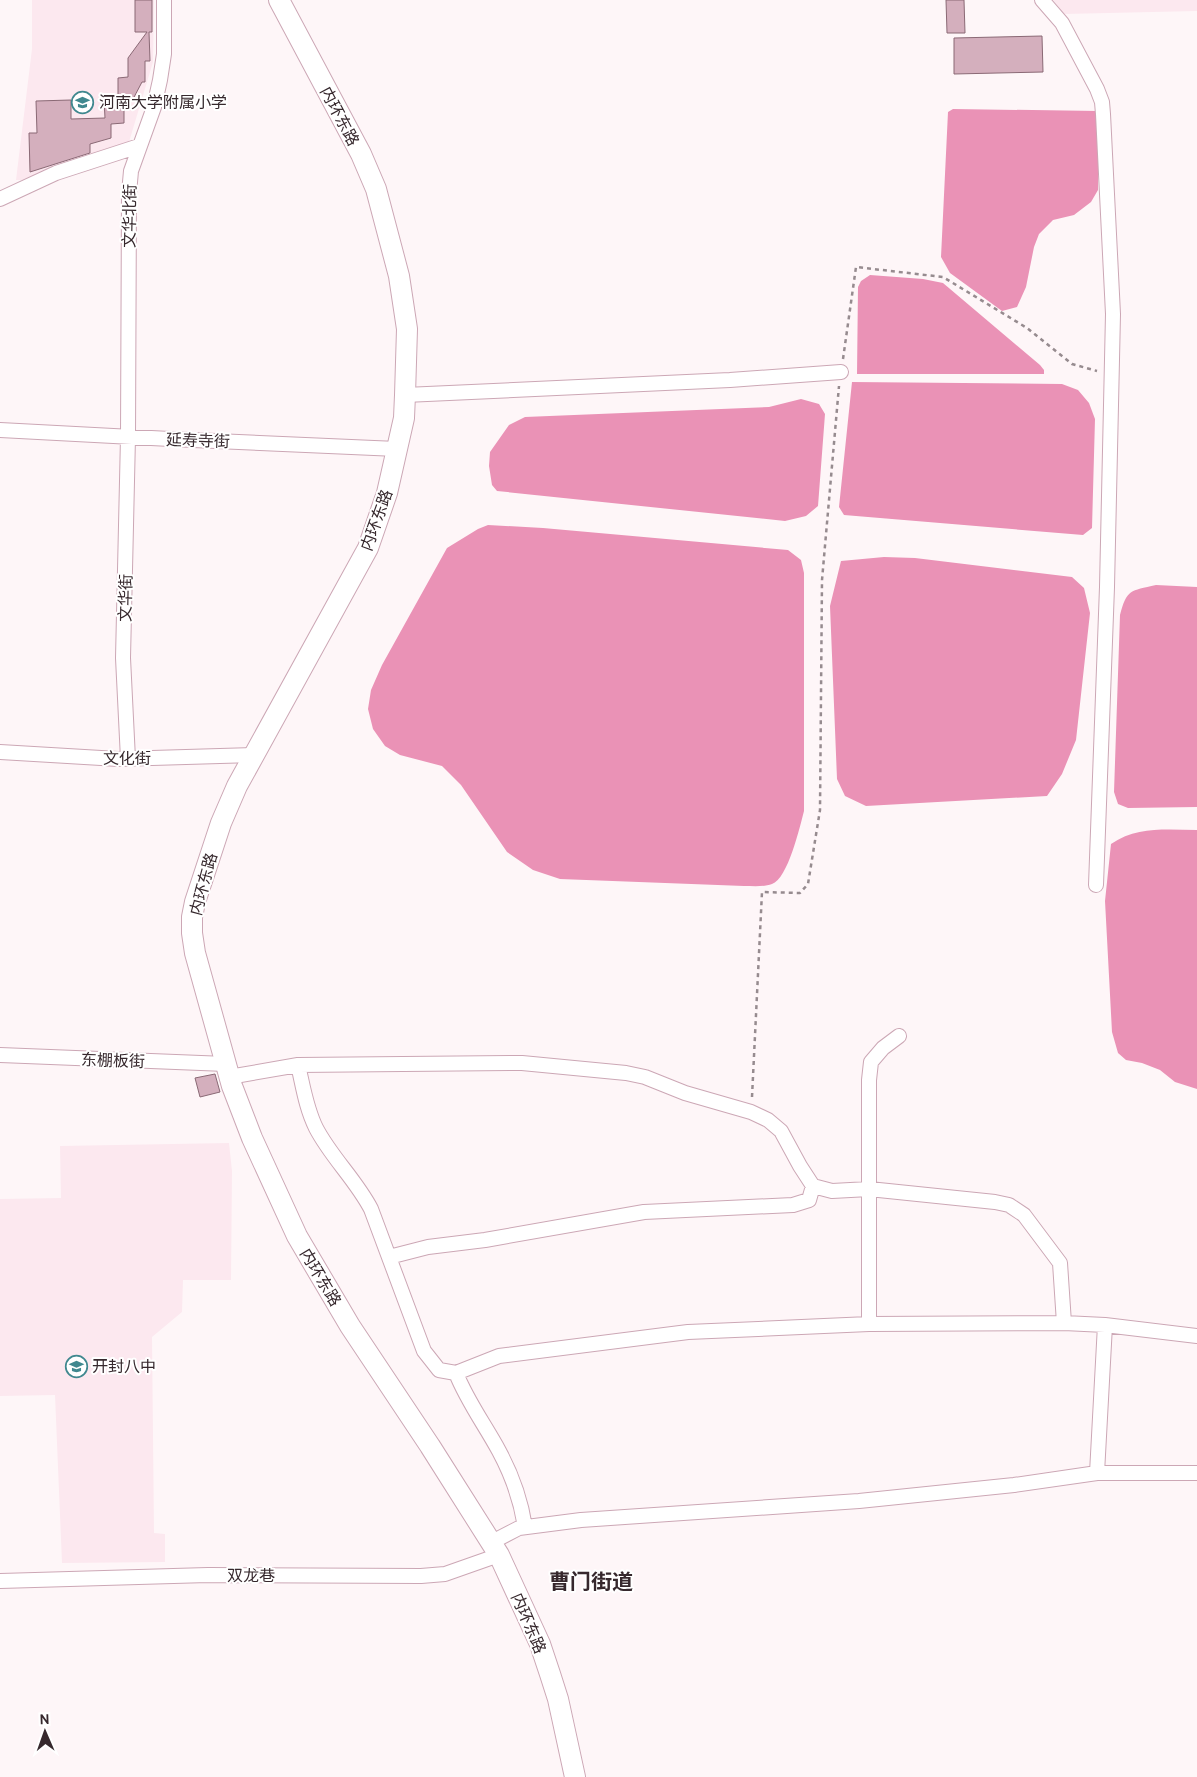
<svg xmlns="http://www.w3.org/2000/svg" width="1197" height="1777" viewBox="0 0 1197 1777" font-family="Cabin,'Noto Sans SC',sans-serif">
	<rect width="100%" height="100%" fill="#fef6f8"/>
	<path fill="#fce8ef" d="M32,0h122l-1,62 -24,80 -100,38h-13l16,-131z
		M1053,0h144v11l-133,3z
		M229,1143l3,28 -1,109h-48l-1,32 -30,25 2,196 11,1v28l-103,1 -7,-168 -55,1v-197l61,-1 -1,-52z"/>
	<path fill="#ea92b6" d="M953,109l145,2v79l-7,12 -17,13 -21,5 -14,14 -5,13 -8,40 -9,20 -15,4 -52,-38 -9,-16 7,-145z
		M870,275l53,4 20,4 97,82 4,5v4h-187l1,-87 3,-6z
		M852,382l210,2 16,6 11,13 6,16 -3,109 -9,7 -239,-20 -5,-8z
		M801,399l18,5 6,10 -7,92 -12,10 -21,5 -288,-30 -5,-6 -3,-19 1,-14 19,-27 16,-8 244,-10z
		M488,525l55,3 245,22 13,10 3,13v238c-4,15 -16,68 -32,73 -8,3 -19,2 -28,2l-184,-7 -27,-9 -26,-18 -46,-67 -19,-19 -42,-11 -15,-9 -12,-17 -5,-20 3,-19 11,-25 65,-117 31,-19z
		M884,557l31,1 157,19 12,11 6,25 -14,127 -14,34 -15,22 -181,10 -21,-10 -8,-17 -7,-173 11,-45z
		M1156,585l41,2v220l-69,1 -10,-4 -4,-12 6,-177c7,-26 10,-24 36,-30z
		M1197,830v259l-22,-7 -15,-12 -18,-7 -16,-3 -8,-7 -6,-21 -7,-131 6,-57c27,-18 55,-14 86,-14z"/>
	<path fill="#d4afbd" stroke="#8a6975" d="M135,0h17v32h-3l1,29h-5v21h-3l-10,19h-8v22l-13,1v14l-21,6v9l-60,19 -1,-39h8l-1,-32 35,-1v19l34,-1 -1,-19 14,-1v-20l10,-1v-19l19,-26h-12z
		M946,0h18l1,33h-18z
		M1042,36l1,36 -89,2v-36z
		M215,1074l5,18 -20,5 -5,-19z"/>
	<g fill="none" stroke-linecap="round" stroke-linejoin="round">
		<defs>
			<path id="street" d="M1042,0l20,23 35,66 5,13 1,12 10,200 -6,273 -11,298
				M0,199l56,-26 83,-27
				M405,395l325,-15 111,-8
				M0,430l170,9 227,10
				M0,752l118,7 136,-4
				M128,759l-5,-101 5,-221 1,-244 2,-22 23,-64 6,-27 4,-26v-54
				M0,1055l226,9
				M298,1065c5,21 8,43 18,63 15,29 40,52 55,81l53,142 15,19 17,3c11,28 29,52 43,78 13,24 22,50 26,76
				M229,1077l69,-12 105,-1 119,-1 104,10 19,4 40,16 66,19 17,8 13,11 19,35 13,20 19,5 37,-2 126,13 14,3 15,10 36,48 4,60 41,2 92,11
				M389,1257l39,-10 57,-7 159,-28 149,-7 16,-5 4,-14
				M869,1324v-244l2,-18 12,-14 16,-12
				M456,1373l43,-17 189,-24 181,-8 195,-1
				M1097,1473l8,-148
				M490,1543l29,-15 62,-8 278,-19 155,-16 83,-12h100
				M0,1581l208,-6 213,1 24,-2 54,-19"/>
			<path id="secondary" d="M279,0l82,154 15,35 23,87 8,53 -2,66 -1,23 -17,75 -19,55 -131,238 -16,37 -26,79 -3,15v16l3,20 37,133 20,52 45,98 53,90 80,120 69,109 41,89 10,30 8,25 17,78"/>
		</defs>
		<use href="#street" stroke="#cca7b5" stroke-width="16"/>
		<use href="#secondary" stroke="#cca7b5" stroke-width="22"/>
		<path stroke="#968b8f" stroke-width="2.5" stroke-dasharray="4 4" stroke-linecap="butt" d="M843,359l13,-92 87,10 84,51 45,36 25,7
			M752,1097l10,-205 38,1 8,-9 12,-74 2,-230 17,-194"/>
		<use href="#street" stroke="#fff" stroke-width="14"/>
		<use href="#secondary" stroke="#fff" stroke-width="20"/>
	</g>
	<defs>
		<symbol id="school-ring" viewBox="-11 -11 22 22"><circle r="9.5" fill="#fff" stroke="#40888f" stroke-width="1.5"/><path d="M0-5L7-2L0 1L-7-2ZM-4 1L0 2.5L4 1V4Q0 6-4 4Z" fill="#40888f"/></symbol>
	</defs>
	<g fill-rule="evenodd">
		<use href="#school-ring" x="70" y="90" width="25" height="25"/>
		<use href="#school-ring" x="64" y="1354" width="25" height="25"/>
	</g>
	<g text-anchor="middle" stroke-width="4" stroke-linejoin="round" paint-order="stroke">
		<g font-size="16" fill="#36282d" stroke="#fff" text-anchor="start">
			<text x="99" y="108">河南大学附属小学</text>
			<text x="92" y="1372">开封八中</text>
		</g>
		<g font-size="16" fill="#36282d" stroke="#fff">
			<text transform="translate(340 116) rotate(62)" y="6">内环东路</text>
			<text transform="translate(129 216) rotate(-89)" y="6">文华北街</text>
			<text transform="translate(198 440) rotate(2)" y="6">延寿寺街</text>
			<text transform="translate(376 520) rotate(-70)" y="6">内环东路</text>
			<text transform="translate(125 598) rotate(-89)" y="6">文华街</text>
			<text x="127" y="764">文化街</text>
			<text transform="translate(203 884) rotate(-75)" y="6">内环东路</text>
			<text transform="translate(113 1060) rotate(2)" y="6">东棚板街</text>
			<text transform="translate(321 1277) rotate(59)" y="6">内环东路</text>
			<text x="251" y="1581">双龙巷</text>
			<text transform="translate(529 1623) rotate(67)" y="6">内环东路</text>
		</g>
		<g font-size="21" font-weight="bold" fill="#36282d" stroke="#fff">
			<text x="591" y="1589">曹门街道</text>
		</g>
	</g>
	<g transform="translate(45 1732) rotate(358)" stroke="#ffffff" stroke-width="4" paint-order="stroke">
	<path d="M0-4L9 19L0 12L-9 19Z" fill="#36282d"/>
	<text y="-8" font-size="14" font-weight="bold" text-anchor="middle" fill="#36282d">N</text>
	</g>
</svg>
